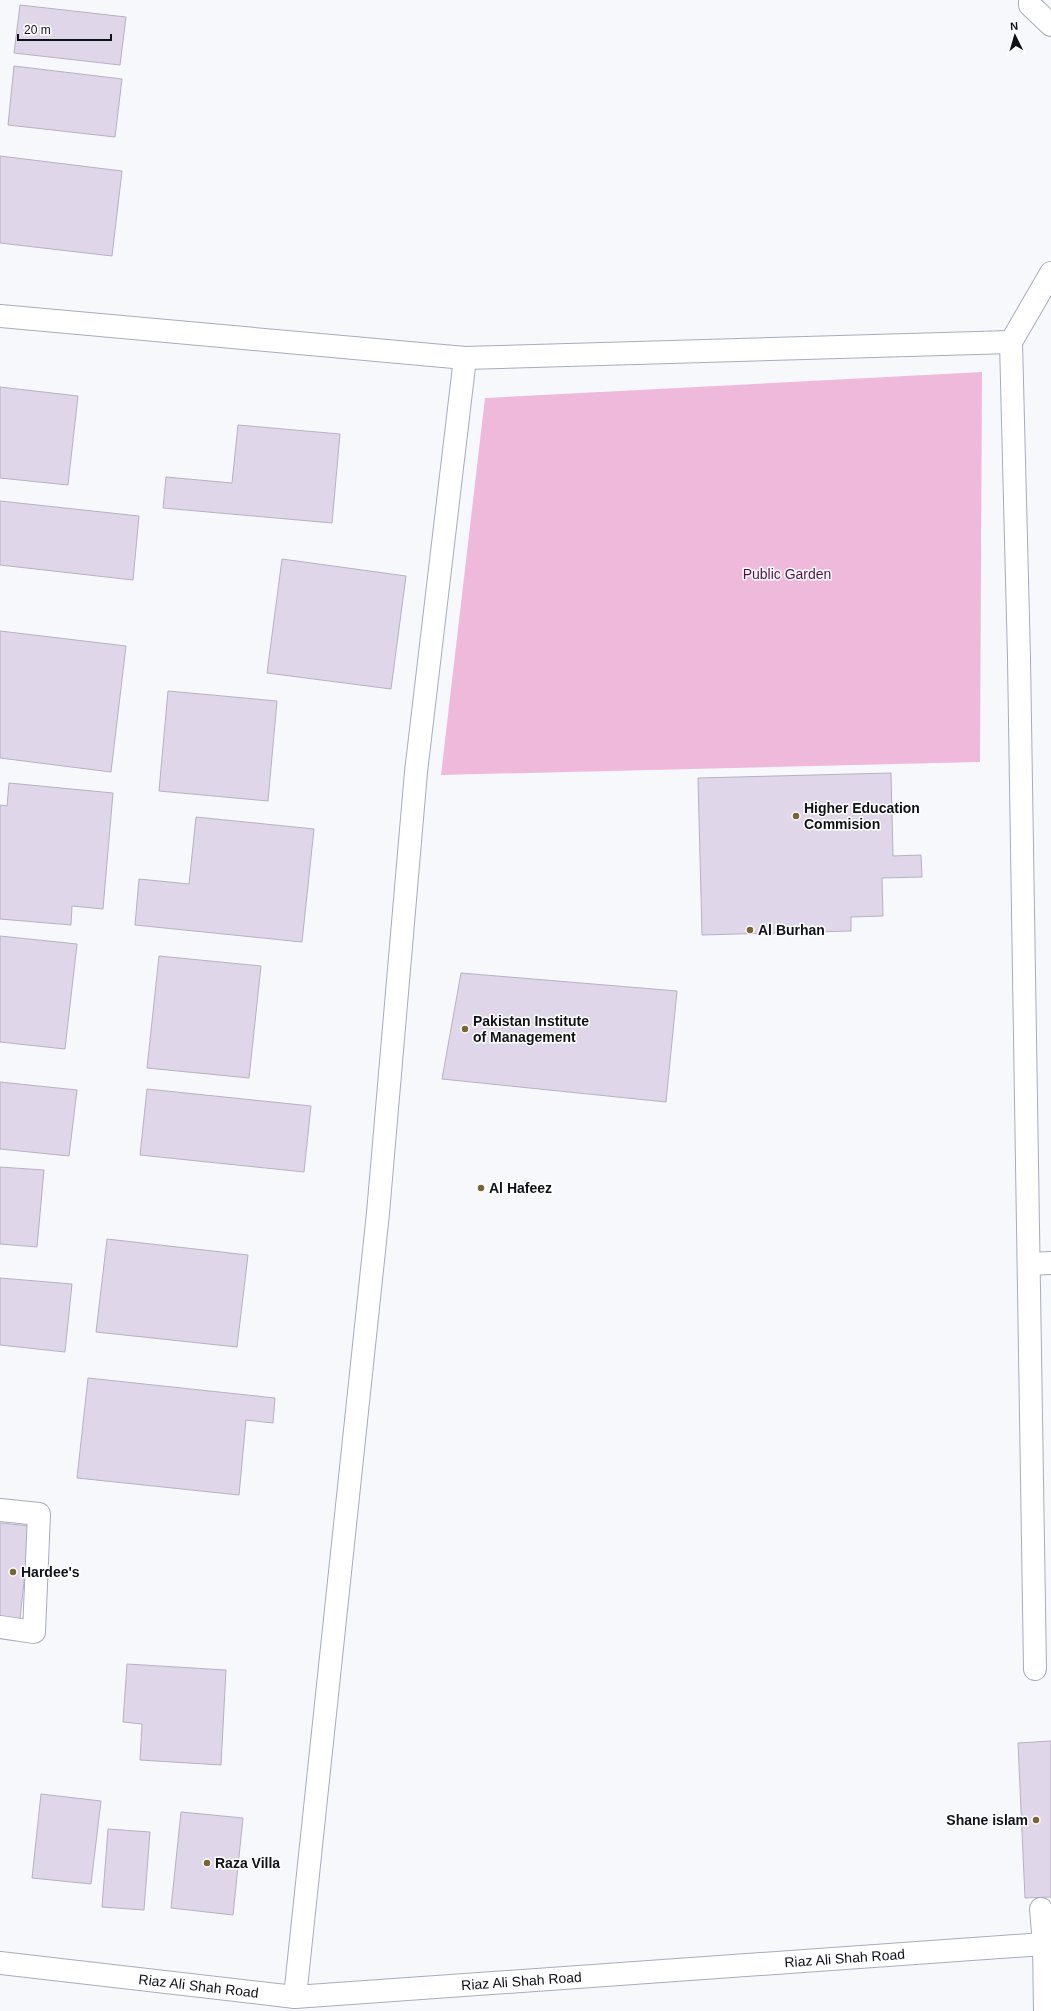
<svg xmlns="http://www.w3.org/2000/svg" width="1051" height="2011" viewBox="0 0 1051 2011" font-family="Arial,sans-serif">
	<rect width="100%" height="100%" fill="#f7f8fc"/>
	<path fill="#efb9dc" d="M982,372l-2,390 -539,13 44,-377z"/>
	<path fill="#dfd7e9" stroke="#b8b0c2" d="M20,5l106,12 -6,48 -106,-12z
		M14,66l108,13 -7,58 -107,-12z
		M0,156l122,15 -10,85 -112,-13z
		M0,387l78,9 -10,89 -68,-7z
		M238,425l102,9 -8,89 -169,-15 3,-31 66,6z
		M0,501l139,15 -6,64 -133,-15z
		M282,559l124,17 -15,113 -124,-16z
		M0,631l126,15 -15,126 -111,-14z
		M168,691l109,10 -9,100 -109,-10z
		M891,773l2,83 28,-1 1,22 -40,1 1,38 -32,1v14l-149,4 -4,-157z
		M9,783l104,10 -10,116 -31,-3 -1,19 -71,-6v-114l7,1z
		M196,817l118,12 -12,113 -167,-17 4,-46 50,5z
		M0,936l77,8 -12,105 -65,-7z
		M159,956l102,10 -12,112 -102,-10z
		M461,973l216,18 -11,111 -224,-23z
		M0,1082l77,8 -8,66 -69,-7z
		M147,1089l164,17 -7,66 -164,-17z
		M0,1167l44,3 -7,77 -37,-3z
		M107,1239l141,16 -11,92 -141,-15z
		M0,1278l72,6 -7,68 -65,-7z
		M88,1378l187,20 -2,25 -27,-3 -7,75 -162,-17z
		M0,1523l30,3 -10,93 -20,-2z
		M127,1664l99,6 -5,95 -81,-5 2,-36 -19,-2z
		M1051,1741v156l-26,1 -7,-155z
		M41,1794l60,7 -10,83 -59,-6z
		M181,1812l62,6 -10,97 -62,-7z
		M108,1829l42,3 -6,78 -42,-3z"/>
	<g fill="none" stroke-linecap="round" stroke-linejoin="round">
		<defs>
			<g id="minor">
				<path d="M1030,0v5l21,20"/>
				<path d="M0,316l465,42 546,-16"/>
				<path d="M1029,1264l22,-1"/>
				<path d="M0,1510l39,4 -5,118 -34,-5"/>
				<path d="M1035,1669l-16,-1011 -8,-316 40,-69"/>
				<path d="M1041,1909l3,35 1,67"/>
				<path id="s1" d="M0,1963l295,34 749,-53"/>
				<path d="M295,1997l83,-784 38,-441 49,-414"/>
			</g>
		</defs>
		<use href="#minor" stroke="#a6acbe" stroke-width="24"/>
		<use href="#minor" stroke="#fff" stroke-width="22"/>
	</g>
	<g fill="#7b6434" stroke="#fff" stroke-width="1.5">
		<circle cx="796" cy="816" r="4"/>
		<circle cx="750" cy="930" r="4"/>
		<circle cx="465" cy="1029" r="4"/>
		<circle cx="481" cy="1188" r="4"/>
		<circle cx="13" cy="1572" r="4"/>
		<circle cx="1036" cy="1820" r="4"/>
		<circle cx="207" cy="1863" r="4"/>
	</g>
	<g text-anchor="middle" stroke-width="3" stroke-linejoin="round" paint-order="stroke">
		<g font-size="14" fill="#5a0c47" stroke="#fff">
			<text x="787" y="579">Public Garden</text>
		</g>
		<g font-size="14" font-weight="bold" fill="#0f1117" stroke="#fff" text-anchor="start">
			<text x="804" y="813">Higher Education<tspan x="804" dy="16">Commision</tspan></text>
			<text x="758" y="935">Al Burhan</text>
			<text x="473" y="1026">Pakistan Institute<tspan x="473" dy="16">of Management</tspan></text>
			<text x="489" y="1193">Al Hafeez</text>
			<text x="21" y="1577">Hardee's</text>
			<text x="1028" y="1825" text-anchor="end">Shane islam</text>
			<text x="215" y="1868">Raza Villa</text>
		</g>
		<g font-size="14" fill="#0f1117" stroke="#fff">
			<text dy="5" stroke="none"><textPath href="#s1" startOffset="848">Riaz Ali Shah Road</textPath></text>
			<text dy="5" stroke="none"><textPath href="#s1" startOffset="524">Riaz Ali Shah Road</textPath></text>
			<text dy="5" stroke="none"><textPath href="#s1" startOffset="200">Riaz Ali Shah Road</textPath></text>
		</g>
	</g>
	<g transform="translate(1015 36) rotate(355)" stroke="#ffffff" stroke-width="3" paint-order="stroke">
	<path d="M0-3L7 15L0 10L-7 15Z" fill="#0f1117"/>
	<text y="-6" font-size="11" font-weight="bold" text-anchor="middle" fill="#0f1117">N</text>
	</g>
	<path d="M18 34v6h93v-6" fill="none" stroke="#0f1117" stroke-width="2"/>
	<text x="24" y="34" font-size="12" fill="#0f1117" stroke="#ffffff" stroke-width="3" paint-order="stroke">20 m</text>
</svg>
